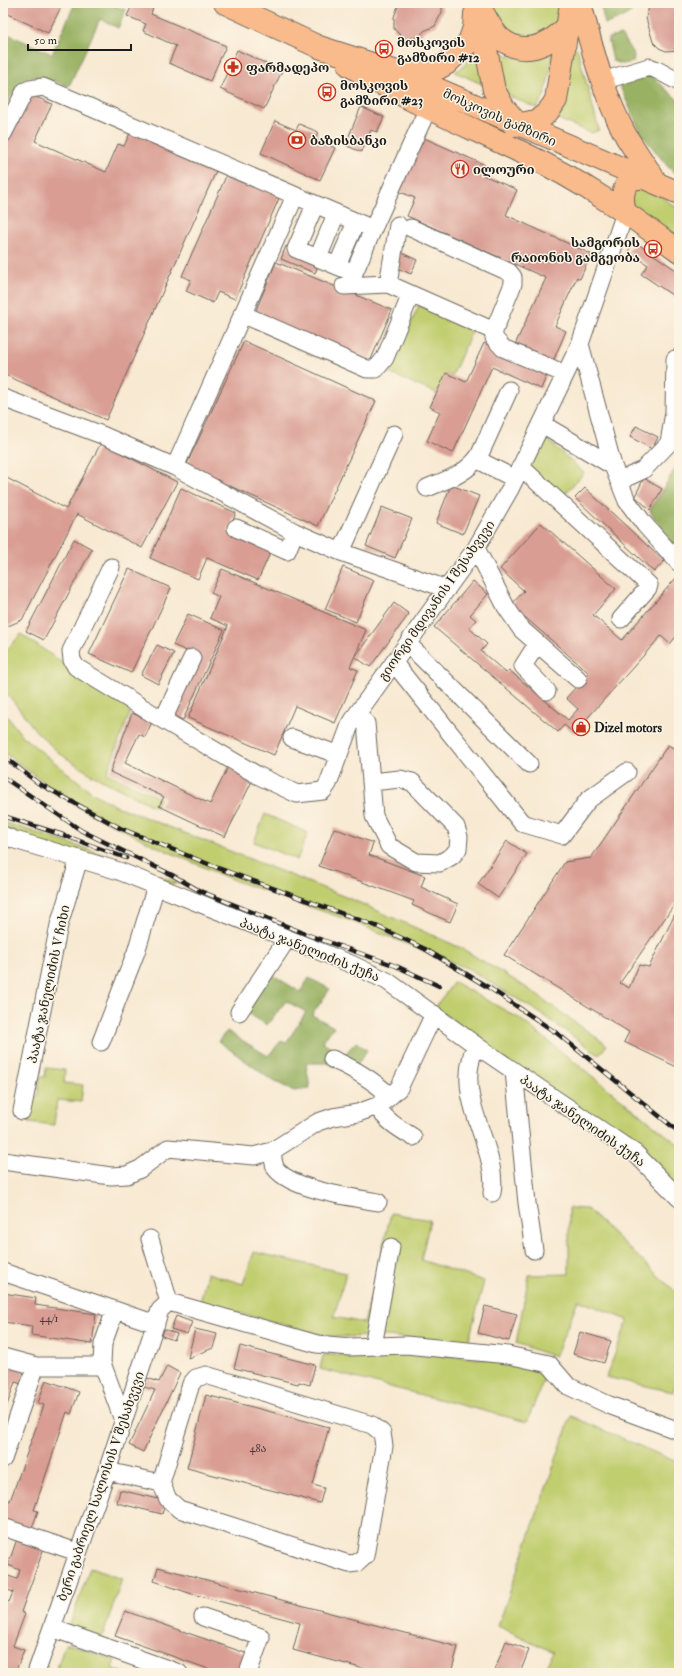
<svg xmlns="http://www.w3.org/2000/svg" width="682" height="1676" viewBox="0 0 682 1676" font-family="'IM FELL Double Pica','Noto Serif Georgian',serif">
	<rect width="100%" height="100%" fill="#fcf5e5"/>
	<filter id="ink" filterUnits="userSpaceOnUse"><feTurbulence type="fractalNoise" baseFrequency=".025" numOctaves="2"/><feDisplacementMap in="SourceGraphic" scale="8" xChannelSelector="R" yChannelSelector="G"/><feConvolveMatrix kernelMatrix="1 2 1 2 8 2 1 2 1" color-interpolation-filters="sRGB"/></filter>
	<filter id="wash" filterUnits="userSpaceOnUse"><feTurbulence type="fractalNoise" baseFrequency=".012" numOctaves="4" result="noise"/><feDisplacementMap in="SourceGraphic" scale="16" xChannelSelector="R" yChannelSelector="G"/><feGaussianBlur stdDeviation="0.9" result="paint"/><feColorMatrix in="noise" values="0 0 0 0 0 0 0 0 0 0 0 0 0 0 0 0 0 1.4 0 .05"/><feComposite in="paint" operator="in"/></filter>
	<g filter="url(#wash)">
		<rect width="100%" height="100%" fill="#f8e9d2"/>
		<path fill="#c1ce70" stroke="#6e7546" d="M490,3h69l-1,16 -5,11c-8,3 -16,6 -24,7 -19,3 -38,-17 -39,-34z
			M573,47l4,1 22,82 -8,3 -33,-14 4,-15z
			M479,48l5,37 -29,-13 8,-5z
			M495,48c19,14 37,13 59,5l-9,41 -8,14 -33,-14z
			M645,186l34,23v32l-48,-35 -1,-8 8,-11z
			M419,305l54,24 -30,67 -54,-23z
			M547,439l37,34 -22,24 -39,-34z
			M21,634l110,76 -24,63 53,25 -5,9 -63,-32 -33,-22 -23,-22 -33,-43v-34z
			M3,711l20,26 70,56 21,12 239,95 108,48 63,38 83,59 -8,10 -56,-40 -74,-46 -118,-48 -115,-40 -74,-32 -84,-42 -75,-55z
			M265,814l43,19 -11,27 -43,-18z
			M3,822l90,29 84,32 -5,2 -169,-54z
			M454,982l65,36 160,127v46l-244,-184z
			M46,1068l19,2 -1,13 19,2 -2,17 -24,-2 -3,25 -25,-3 2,-24 7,-2 2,-19h5z
			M569,1208l18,1 92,86v79l-6,18 -67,-15 22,-57 -50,-20 -23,57 -39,-14 13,-68 40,-1z
			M391,1213l39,7 -9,40 63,21 -16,63 -81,-8 -55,1 -132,-34 7,-30 36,11 11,-32 92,21 -12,44 30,6z
			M405,1351l97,10 44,13 -19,48 -207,-53 3,-14 48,-1z
			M571,1416l108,47v210h-136l10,-21 -55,-26z
			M90,1568l32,11 -21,62 -33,-11z
			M65,1644h5l45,16 -3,8 13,5h-63l-6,-2z"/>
		<path fill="#98b162" stroke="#5a663f" d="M75,3h34l17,7 -8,18 -18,-9 -31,67c-44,-14 -45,-16 -66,26v-80l49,22z
			M600,3h39c-7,11 -22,18 -34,21z
			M621,35l13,20 -1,7 -11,2 -9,-3 -5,-23z
			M646,71l33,30v76l-10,-9 -27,-33 -24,-53z
			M679,462v93l-29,-44z
			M270,973l30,19 9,-14 21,11 -18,26 22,12 -12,15 23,12 11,-12 11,8 -15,23 -25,-10h-21l4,26 -16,2 -24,-12 -52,-38 9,-10 41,25 13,-15 5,2 20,-31 -20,-11 -19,24 -25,-15z"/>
		<g id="blocks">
			<path fill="#d99d93" d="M3,3h60l-15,30 -45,-21z
				M133,3h8l12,5 -2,6 75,32 -16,35 -41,-18 7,-17 -33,-15 3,-7 -19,-8z
				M399,3h43v9l-7,14 -11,5 -5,6 -11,2 -6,-2 -8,-8v-12z
				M650,3h29v47l-13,1 -7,-3 -6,-6 -7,-24z
				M237,50l45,21 -18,38 -44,-20z
				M25,92l27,12 -17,37 71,31 12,-28 6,2 7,-15 86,38 -111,251 -103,-46v-233z
				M361,107l23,10 -7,15 -6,-2 -10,22 -16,-7z
				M275,121l21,9 3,-6 19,8 -3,7 20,9 -15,32 -59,-27z
				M422,137l63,28 -4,9 36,16 -11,25 85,39 -11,25 -3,-2 -22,49 11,5 -15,35 -38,-17 33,-71 -139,-62 8,-18 -17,-7z
				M227,174l53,22 -45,103 -17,-7 -5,11 -27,-12 5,-11 -9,-4z
				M635,242l44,30 -1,27 -37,-25 7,-9 -20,-14z
				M286,246l34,15 -5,12 -34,-14z
				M400,252l17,8 -6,14 -18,-8z
				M276,262l116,48 -23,54 -115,-49z
				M244,341l132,60 -58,125 -132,-60z
				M484,343l64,29 -7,17 -49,-22 -39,86 -26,-12 13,-29 -10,-5 16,-34 20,9z
				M636,426l22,11 -6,12 -22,-12z
				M101,443l76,39 -35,66 -65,-34 -55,106 -14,6 -5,-2v-148l63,33z
				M644,478l18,11 -12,21 -15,-14z
				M451,485l28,11 -16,38 -27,-11z
				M181,488l55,25 -8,19 43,19 -13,29 -51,-22 -9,21 -48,-21z
				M585,488l79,73 -10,11 -79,-74z
				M382,507l30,12 -17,39 -29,-12z
				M541,523l75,66 -23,26 29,25 54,-62 3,3v35l-2,2 2,15 -9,11 -9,-8 -87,97 -10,-8 -6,7 -124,-105 39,-46 15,13 -18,21 6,5 -7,8 18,16 -6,7 25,22 3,-3 59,50 10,-11 -12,-11 23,-25 -78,-68 13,-14 -24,-22z
				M74,539l18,10 -48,91 -18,-9z
				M343,567l31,13 -18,42 -31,-13z
				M129,569l42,19 -40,85 -42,-19z
				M222,569l144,61 -16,37 8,3 -23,53 -40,-17 -21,49 -86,-37 40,-92 -18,-8 9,-21 -8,-4z
				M394,603l15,11 -39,53 -15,-10z
				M188,614l36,16 -41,90 -9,-4 26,-59 -27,-12z
				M157,645l17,8 -16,31 -17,-9z
				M132,713l20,9 -7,15 -6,-3 -14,29 85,41 18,-37 25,12 -28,58 -66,-31 5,-9 -54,-25z
				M668,745l11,6v147l-59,85 9,5 10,-23 10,2 26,-53 4,2v152l-55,-26 5,-10 -125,-77 61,-93 26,-4z
				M334,828l39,15 -4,12 56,21 -4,11 37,17 -8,18 -38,-17 2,-4 -95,-35z
				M507,841l20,13 -29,44 -20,-14z
				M3,1293l33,5 -1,7 61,9 -4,30 -61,-9 1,-9 -29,-4z
				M485,1306l32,8 -8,27 -31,-8z
				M176,1316l16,6 -5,12 -16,-5z
				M164,1329l13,5 -3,6 -12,-4z
				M195,1329l22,5 -4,14 -25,10z
				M580,1332l31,9 -7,22 -31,-9z
				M240,1346l75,19 -5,20 -11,-3 -1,2 -64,-16z
				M3,1363l22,6 -4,15 -6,-2 -12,35z
				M167,1366l13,7 -37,79 -14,-7 26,-55 -11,-3 3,-9 12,4z
				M46,1380l33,12 -8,22 -4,-2 -33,98 4,1 -8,23 -27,-9v-20l2,-6 5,2 34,-96 -6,-2z
				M206,1395l123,32 -16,58 11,3 -4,15 -133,-35z
				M120,1490l46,11 -4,13 -45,-11z
				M18,1536l27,9 -24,67 4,2 -12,32 11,4 -9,23h-12v-73l6,2 4,-10 -10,-4v-14l14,5 3,-9 -12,-5z
				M158,1567l300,80 -7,26h-71l-87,-23 7,-27 -111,-30 -35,-12z
				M125,1611l123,43 -7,19h-21l-105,-37z
				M506,1641l23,9 -9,23h-16l-9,-4z"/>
		</g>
	</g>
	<g filter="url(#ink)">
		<use href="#blocks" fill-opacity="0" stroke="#69645c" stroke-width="1"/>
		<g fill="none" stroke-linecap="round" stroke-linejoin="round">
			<defs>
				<path id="minor" d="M602,81l47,-14 8,3 22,12
					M3,134l22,-43 5,-2 13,-2 330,142 55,-121
					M295,196l-120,271 120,65 46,20 53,-118
					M315,205l-19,44 58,24 19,-44
					M625,213l-45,131 33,122 14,35 18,24 34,38
					M411,228l98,44 4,5v7l-19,47v7l9,10 62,26
					M318,258l18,-44
					M337,266l19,-44
					M388,284l10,-59
					M344,286l44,-2 106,47
					M242,314l125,55h9l9,-11 26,-64
					M509,390l-30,66 3,6 33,17
					M3,398l99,37 73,32
					M542,424l71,42
					M521,467l128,118 -1,3 -27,31
					M619,481l24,-11 26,-27 5,-31 1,-53
					M427,488c21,-9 38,-13 52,-32
					M236,528l51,23 8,-19
					M476,548l30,59 15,22 57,50
					M341,552l106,37
					M111,567l-40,84 1,9 4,7 87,53 94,55 40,19 26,-3 5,-7 22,-59 7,-11 119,-166 34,-59 70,-145
					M408,644l121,120
					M537,644l-14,22 24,25
					M394,663l128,160 40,12 26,-35 39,-28
					M357,714l9,9 8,93 15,30 27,16 24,1 12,-7 6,-7 1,-12 -3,-10 -44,-45 -12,-3 -29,3
					M163,720l29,-62
					M292,738l47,17
					M3,835l12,5 104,31 232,93 36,17 90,65 158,107 44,45
					M239,1012l48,-73
					M101,1042l35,-90 20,-66
					M477,1046c-5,4 -5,9 -6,14 -12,45 28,91 21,133
					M332,1059c22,10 40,20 58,37
					M514,1071l13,132 7,47
					M377,1106c9,15 21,22 36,31
					M22,1111l37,-186 20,-66
					M272,1151c1,5 1,13 4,18 17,21 75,28 102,33
					M3,1161l108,15 16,-1 13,-6 28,-21 86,8 18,-5 46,-29 15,-5 25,-4 19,-7 10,-7 12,-11 35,-74
					M150,1239l19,63
					M3,1272l153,52
					M169,1302l148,42 33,3 56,-2 102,10 41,9 19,22 41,19 70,26
					M115,1310l-12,34 -1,19 21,57
					M373,1346l18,-99
					M3,1357l33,9h67
					M206,1375l166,50 10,8 2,13 -19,110 -8,7 -8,1 -170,-55 -11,-10 -7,-16 30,-99 5,-6z
					M3,1459l33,-93
					M107,1471l54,12
					M3,1527l74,25
					M203,1617l58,20 -13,36
					M52,1628l127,45
					M36,1673l71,-202 53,-161 9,-8"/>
				<path id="major" d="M225,3l94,44 81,26 279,120
					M477,3l17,87 10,18 13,15
					M580,3c12,45 23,91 46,133 9,15 20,30 30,46
					M482,11c5,9 10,19 17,26 24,22 50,8 69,-11
					M349,65c56,35 117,60 176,89 55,26 105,61 154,97
					M402,72l35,-3 9,-5 23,-22 5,-14 1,-14
					M514,125c22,-3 30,-4 42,-25l15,-97
					M625,213c-3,-14 -4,-23 6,-34l14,-2"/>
			</defs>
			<use href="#minor" stroke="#69645c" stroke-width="19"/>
			<use href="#major" stroke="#69645c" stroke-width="24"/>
			<use href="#minor" stroke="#fff" stroke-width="17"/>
			<use href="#major" stroke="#fabb8c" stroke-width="22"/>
			<defs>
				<path id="rail" d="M3,756l35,27 82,45 98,40 158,58 49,23 66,40 67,45 121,98
					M3,777l79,54 90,44 28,16 111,45 85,30 43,20
					M3,816l60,19 63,23"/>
			</defs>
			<use href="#rail" stroke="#1c1c1c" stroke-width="4.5"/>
			<use href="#rail" stroke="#fcf5e5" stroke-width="3" stroke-dasharray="9" stroke-linecap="butt"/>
		</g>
	</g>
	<defs>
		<symbol id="bus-ring" viewBox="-11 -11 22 22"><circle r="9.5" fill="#fcf5e5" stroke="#c8321e" stroke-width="1.5"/><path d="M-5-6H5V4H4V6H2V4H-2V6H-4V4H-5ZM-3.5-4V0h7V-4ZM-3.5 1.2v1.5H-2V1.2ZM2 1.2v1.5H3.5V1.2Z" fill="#c8321e"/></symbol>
		<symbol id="pharmacy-ring" viewBox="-11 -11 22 22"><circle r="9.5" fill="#fcf5e5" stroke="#c8321e" stroke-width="1.5"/><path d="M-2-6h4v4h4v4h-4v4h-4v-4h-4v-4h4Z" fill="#c8321e"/></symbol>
		<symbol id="bank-ring" viewBox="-11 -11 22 22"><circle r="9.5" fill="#fcf5e5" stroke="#c8321e" stroke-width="1.5"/><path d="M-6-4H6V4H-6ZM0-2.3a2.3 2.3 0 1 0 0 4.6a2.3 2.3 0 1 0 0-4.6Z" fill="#c8321e"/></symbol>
		<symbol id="restaurant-ring" viewBox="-11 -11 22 22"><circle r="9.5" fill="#fcf5e5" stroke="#c8321e" stroke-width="1.5"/><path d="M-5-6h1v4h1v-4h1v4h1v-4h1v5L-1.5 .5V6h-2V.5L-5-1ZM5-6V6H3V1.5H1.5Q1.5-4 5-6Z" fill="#c8321e"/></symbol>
		<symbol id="shop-ring" viewBox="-11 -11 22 22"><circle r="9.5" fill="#fcf5e5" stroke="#c8321e" stroke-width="1.5"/><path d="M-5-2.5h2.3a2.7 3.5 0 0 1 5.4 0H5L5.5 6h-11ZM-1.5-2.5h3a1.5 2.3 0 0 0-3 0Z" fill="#c8321e"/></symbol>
	</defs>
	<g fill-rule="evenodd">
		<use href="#bus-ring" x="374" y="39" width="20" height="20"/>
		<use href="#pharmacy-ring" x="223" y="57" width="20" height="20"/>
		<use href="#bus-ring" x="317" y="82" width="20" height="20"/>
		<use href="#bank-ring" x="287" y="130" width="20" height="20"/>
		<use href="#restaurant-ring" x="450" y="159" width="20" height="20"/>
		<use href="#bus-ring" x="643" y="239" width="20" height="20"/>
		<use href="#shop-ring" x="571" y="717" width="20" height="20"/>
	</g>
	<g text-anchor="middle" stroke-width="3" stroke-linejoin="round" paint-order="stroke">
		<g font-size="11" fill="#4b3c3a">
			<text x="49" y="1322">44/1</text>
			<text x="258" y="1452">48ა</text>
		</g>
		<g font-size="13" font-weight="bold" fill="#1c1c1c" stroke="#fcf5e5" text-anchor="start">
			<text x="397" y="47">მოსკოვის<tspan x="397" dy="15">გამზირი #12</tspan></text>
			<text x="246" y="72">ფარმადეპო</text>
			<text x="340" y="90">მოსკოვის<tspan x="340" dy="15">გამზირი #23</tspan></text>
			<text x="310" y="145">ბაზისბანკი</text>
			<text x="473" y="174">ილოური</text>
			<text x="640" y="247" text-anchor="end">სამგორის<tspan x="640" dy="15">რაიონის გამგეობა</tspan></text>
			<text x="594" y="732">Dizel motors</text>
		</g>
		<g font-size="13" fill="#1c1c1c" stroke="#fcf5e5">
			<text transform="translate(500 117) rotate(24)" y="5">მოსკოვის გამზირი</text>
			<text transform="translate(436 600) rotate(-55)" y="5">გიორგი მდივანის I შესახვევი</text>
			<text transform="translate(310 949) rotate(22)" y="5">პაატა ჯანელიძის ქუჩა</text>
			<text transform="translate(48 984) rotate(-78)" y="5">პაატა ჯანელიძის V ჩიხი</text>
			<text transform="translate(583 1120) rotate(35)" y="5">პაატა ჯანელიძის ქუჩა</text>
			<text transform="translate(100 1486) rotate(-71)" y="5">ბერი გაბრიელ სალოსის V შესახვევი</text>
		</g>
	</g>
	<rect width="682" height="1676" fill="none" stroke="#fcf5e5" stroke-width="16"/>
	<path d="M28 44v6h103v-6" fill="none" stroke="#1c1c1c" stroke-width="2"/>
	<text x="34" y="44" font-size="12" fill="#1c1c1c" stroke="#fcf5e5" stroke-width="3" paint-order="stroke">50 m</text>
</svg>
